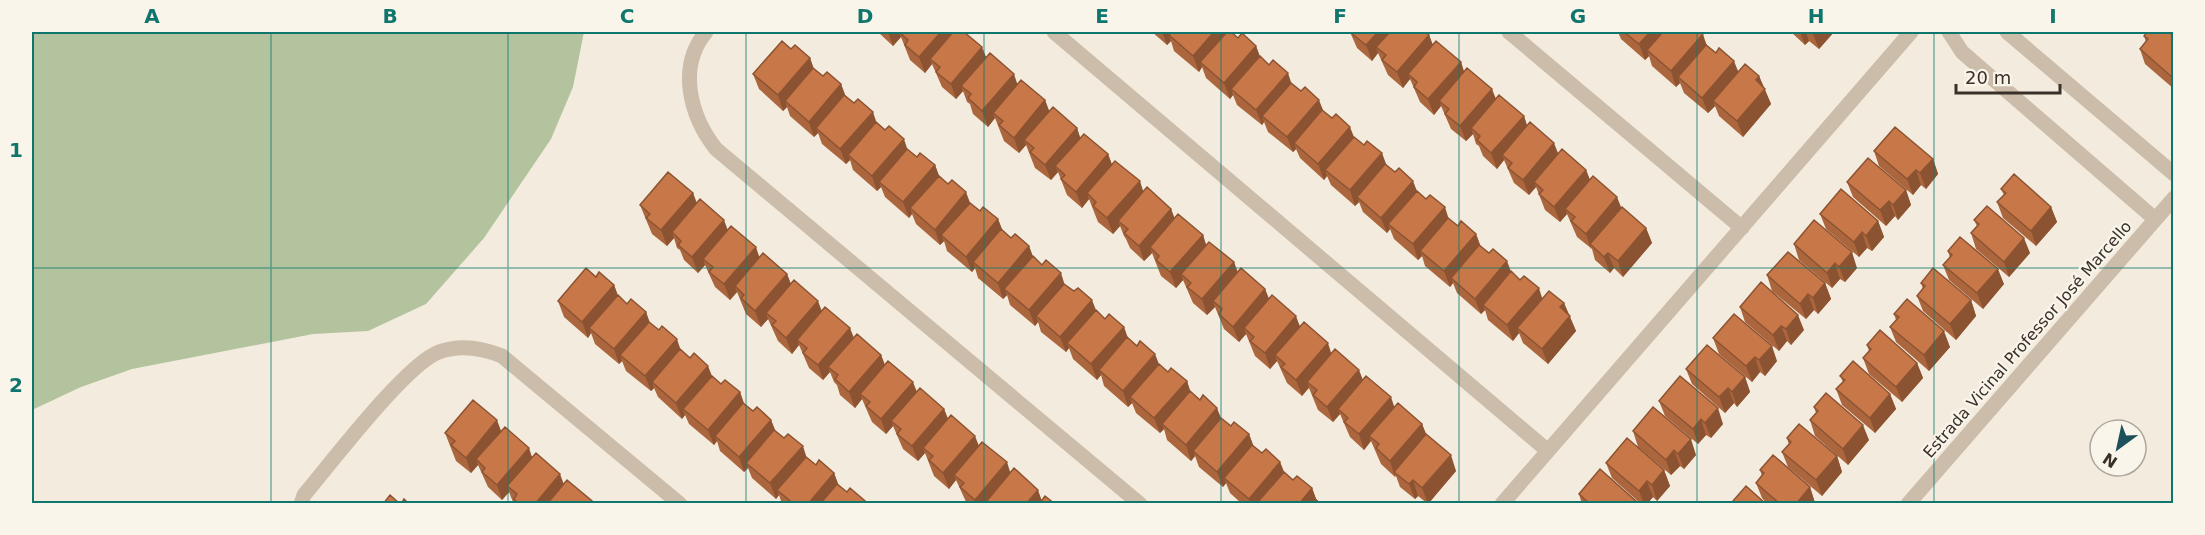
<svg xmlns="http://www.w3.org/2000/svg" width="2205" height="535" viewBox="0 0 2205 535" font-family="'DejaVu Sans',sans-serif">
	<rect width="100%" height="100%" fill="#f3ecde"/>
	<path fill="#b2c39e" d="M32,32h552l-11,55 -22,52 -67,99 -58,66 -58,27 -55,3 -181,35 -51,18 -49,23z"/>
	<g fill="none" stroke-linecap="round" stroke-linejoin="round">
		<path stroke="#ccbdaa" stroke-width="15" d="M706,32c-29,35 -16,84 10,117l424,355
			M1054,32l494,419
			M1509,32l233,196
			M1949,32l13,20 193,167
			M2007,32l167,142
			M301,504l3,-9c27,-32 102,-131 135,-143 22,-8 43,-4 63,4l178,148
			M1502,504l409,-472
			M1908,504l266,-306"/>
	</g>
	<path fill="#ac663e" d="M878,32h86l22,25 31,27 28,16 4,11 28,17 3,10 28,16 4,11 31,26 28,18 3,9 29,17 3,10 28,17 3,10 28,17 4,10 62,54 63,54 28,17 4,10 30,37 -28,33 -10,-8 -3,3 -15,-12 -4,-11 -1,1 -14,-13 -10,-23 -7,9 -14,-13 -10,-23 -7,8 -15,-12 -9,-22 -7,8 -15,-13 -10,-22 -7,8 -15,-13 -9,-22 -7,8 -15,-13 -9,-22 -8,8 -14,-12 -10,-23 -7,8 -15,-12 -9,-23 -8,8 -14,-13 -4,-9 -2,-3 -4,-10 -7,8 -15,-12 -9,-23 -7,9 -15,-13 -9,-23 -7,8 -16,-12 -9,-23 -7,8 -15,-12 -9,-23 -7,9 -15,-13 -3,-10 -3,-2 -4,-11 -7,8 -14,-12 -10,-23 -7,9 -15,-13 -9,-23 -8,9 -14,-13z
		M1152,32h79l7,6 18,8 4,11 198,169 18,8 4,11 40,35 23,19 21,4 12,28 -28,33 -25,-21 -4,-10 -6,8 -25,-21 -3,-10 -4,4 -24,-21 -4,-10 -3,4 -25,-21 -3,-10 -4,4 -24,-21 -4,-10 -3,4 -24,-21 -4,-10 -4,4 -24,-21 -4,-9 -3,4 -24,-22 -4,-9 -3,3 -25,-20 -4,-10 -2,3 -25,-20 -4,-10 -3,4 -24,-21 -4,-11 -3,5 -25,-21 -3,-10 -4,4z
		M1350,32h75l4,3 4,10 28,17 3,10 32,27 28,17 3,10 31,27 28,17 4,10 31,28 25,20 6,15 -29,34 -9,-9 -4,5 -15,-13 -3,-11 -15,-12 -10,-23 -7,8 -15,-12 -9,-23 -7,8 -15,-12 -10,-23 -7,9 -14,-13 -4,-10 -3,-2 -3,-10 -7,7 -15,-12 -10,-23 -7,9 -14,-13 -10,-23 -7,9 -15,-13 -10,-22 -6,8 -15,-13z
		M1618,32h82l7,13 31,26 21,5 12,28 -28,33 -24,-21 -4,-10 -7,7 -24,-20 -4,-10 -4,4 -24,-21 -3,-10 -4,4 -24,-21z
		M1791,32h43l-15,17 -10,-8 -4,4z
		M2144,36h30v53l-29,-25 -5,-15 6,-7z
		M791,49l19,9 4,11 9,7 18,8 4,11 72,62 18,8 4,11 41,35 18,8 4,11 9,8 18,8 4,11 72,62 19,8 4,11 40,34 19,9 3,11 31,27 10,7 18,8 4,11 9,8 18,9 4,10 9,8 19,8 4,11 5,5h-79l-12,-11 -4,-10 -3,4 -24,-20 -4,-11 -4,5 -24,-21 -3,-11 -4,4 -24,-20 -4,-10 -4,4 -24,-21 -3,-11 -4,5 -24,-21 -4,-11 -3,4 -25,-20 -3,-10 -3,4 -25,-21 -3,-10 -4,4 -25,-21 -3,-10 -3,4 -25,-21 -3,-10 -4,4 -24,-21 -4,-10 -3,4 -24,-21 -4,-10 -4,4 -24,-21 -3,-10 -4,4 -24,-20 -4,-11 -4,4 -24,-21 -3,-9 -4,4 -24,-22 -6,-15z
		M1874,151l59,8 5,15 -12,15 -5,-4 -8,10 -34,-29z
		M1847,182l59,8 5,15 -13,15 -3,-4 -9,10 -33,-29z
		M2001,189l50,18 6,15 -21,24 -33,-28 -6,-16 7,-7z
		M693,193l4,10 62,54 28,17 4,10 63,54 27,17 4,10 31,26 28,18 4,10 31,27 63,54 13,4h-88l-11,-24 -7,9 -15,-13 -9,-23 -7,8 -15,-12 -10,-23 -7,8 -14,-12 -10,-23 -7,9 -15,-13 -3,-10 -3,-3 -4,-10 -7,8 -14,-12 -10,-23 -7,9 -14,-13 -10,-22 -7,8 -15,-13 -9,-22 -7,8 -15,-13 -10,-22 -7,8 -14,-13 -4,-10 -3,-2 -3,-10 -7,8 -15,-12 -12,-29z
		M1820,214l58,7 6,16 -12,14 -5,-3 -8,9 -33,-28z
		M1974,220l56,33 -21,24 -33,-28 -5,-16 6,-7z
		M1794,244l63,24 -12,14 -5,-3 -8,9 -33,-28z
		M1948,251l56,33 -21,25 -34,-29 -6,-15 7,-7z
		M1767,275l58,8 6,16 -13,15 -4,-4 -8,9 -34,-28z
		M596,277l18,8 4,11 9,8 19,8 4,11 71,61 19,8 4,11 9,8 18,9 4,10 41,35 18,8 4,11 9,8 19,12h-84l-3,-9 -3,4 -24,-21 -4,-10 -4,4 -24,-21 -3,-10 -3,4 -25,-21 -4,-9 -3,4 -24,-22 -4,-9 -3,3 -25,-20 -4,-10 -3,3 -24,-20 -4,-11 -3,5 -24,-21 -6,-16z
		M1921,283l50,17 5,16 -20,24 -33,-29 -6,-15 6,-7z
		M1740,307l64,23 -13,15 -4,-4 -8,10 -34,-29z
		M1894,314l56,33 -21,24 -33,-29 -6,-15 6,-7z
		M1713,338l64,23 -12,15 -5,-4 -8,10 -33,-28z
		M1867,345l50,18 6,15 -21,24 -33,-28 -6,-16 6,-7z
		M1686,369l59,8 5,15 -13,15 -3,-4 -9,10 -33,-29z
		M1840,376l50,18 6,15 -21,24 -33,-28 -6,-16 7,-7z
		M1659,401l64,23 -12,14 -5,-3 -8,9 -33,-28z
		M1814,407l55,33 -21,25 -33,-29 -5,-16 6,-7z
		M501,431l63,53 28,20h-77l-2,-2 -4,-10 -7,8 -14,-13 -10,-22 -7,8 -15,-12 -11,-28z
		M1633,431l63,24 -12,14 -4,-3 -9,9 -33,-28z
		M1787,438l50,18 5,16 -20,24 -34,-29 -6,-15 7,-7z
		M1606,463l58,7 6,16 -13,15 -4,-4 -6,7h-6l-29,-26z
		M1760,470l50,17 5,16v1h-48l-5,-6 -6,-15 6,-7z
		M1579,494l58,8 1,2h-56z"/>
	<path fill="#8c5332" d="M888,32h18h-7l2,5 -8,9z
		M941,32h15l-26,27 2,5 -7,9 -6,-16z
		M1162,32h16l-9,3 2,6 -4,4z
		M1214,32h16l-30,30 2,5 -3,5 -6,-16z
		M1378,32h19l-21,15 2,6 -6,8 -6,-16z
		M1650,32h19l-22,18 2,6 -4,4 -6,-16z
		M1800,32h6l3,9 -4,4z
		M1815,32h19l-15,17 -6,-15z
		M1703,34l5,16 -30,27 2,6 -4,4 -5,-16z
		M1429,35l6,16 -27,23 2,5 -7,9 -6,-16z
		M1256,46l6,16 -31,27 2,6 -3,4 -6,-16z
		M982,47l6,15 -27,24 2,5 -7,8 -5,-15z
		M810,58l5,15 -30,28 2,6 -4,4 -5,-16z
		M1734,61l6,15 -27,25 2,5 -7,7 -6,-15z
		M1461,62l5,16 -27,23 2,5 -7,9 -6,-16z
		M1288,73l5,15 -31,28 2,6 -2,3 -6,-15z
		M1014,74l5,15 -26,24 2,5 -7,9 -6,-16z
		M1759,76l12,28 -28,33 -6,-16 19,-41z
		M841,84l6,16 -31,28 2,5 -4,4 -5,-15z
		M1492,89l6,15 -27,24 2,6 -7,7 -6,-15z
		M1045,100l6,16 -27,24 2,5 -7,8 -5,-15z
		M1319,100l6,15 -31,28 2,6 -3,3 -6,-15z
		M873,112l5,15 -30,28 2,5 -4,4 -6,-15z
		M1524,116l5,16 -27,23 2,5 -7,9 -6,-16z
		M1350,127l6,15 -31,28 2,6 -3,4 -6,-16z
		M1077,128l5,15 -27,23 3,6 -7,8 -6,-15z
		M904,139l5,15 -30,28 2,5 -4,4 -5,-15z
		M1554,143l6,15 -26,24 2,5 -7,8 -6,-15z
		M1382,153l6,16 -31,28 2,5 -4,4 -5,-16z
		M1108,154l6,16 -27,23 2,6 -7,9 -6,-16z
		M1933,159l5,15 -12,15 -6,-16z
		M935,165l6,16 -31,27 2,6 -3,4 -6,-16z
		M1586,170l6,15 -27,24 2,5 -7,8 -6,-15z
		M1916,170l5,15 -8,10 -6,-16z
		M1140,181l5,16 -27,24 2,5 -7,8 -6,-16z
		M1413,181l6,15 -31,28 2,5 -3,4 -6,-15z
		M1906,190l5,15 -13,15 -5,-15z
		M966,192l6,16 -31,27 3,6 -4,4 -5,-15z
		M693,193l5,16 -26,23 2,6 -7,8 -6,-16z
		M1617,197l6,15 -33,32 1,6 -5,-16z
		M1889,201l6,15 -9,10 -6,-16z
		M1445,207l5,16 -30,28 2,5 -4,4 -5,-16z
		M2051,207l6,15 -21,24 -5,-15z
		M1171,209l6,15 -27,23 2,6 -8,8 -5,-15z
		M998,219l6,15 -31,28 2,6 -3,4 -6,-15z
		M724,220l6,16 -27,23 2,6 -7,8 -6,-16z
		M1878,221l6,16 -12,14 -6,-15z
		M1646,228l6,15 -29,34 -5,-16z
		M1862,232l5,16 -8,9 -5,-15z
		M1476,234l6,16 -31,28 2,5 -3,4 -6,-16z
		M1203,235l5,16 -27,23 2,6 -7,8 -6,-16z
		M2024,238l6,15 -21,24 -5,-15z
		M1029,246l6,16 -31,27 3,6 -4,4 -5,-16z
		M756,247l5,15 -26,24 2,6 -7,8 -6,-16z
		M1852,252l5,16 -12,14 -6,-15z
		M1608,253l6,15 -4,5 -6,-16z
		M1507,261l6,16 -30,28 2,5 -4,4 -6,-15z
		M1234,262l6,16 -27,23 2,6 -8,8 -5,-16z
		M1835,263l5,16 -8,9 -5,-15z
		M1998,269l6,15 -21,25 -6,-16z
		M1061,273l5,16 -30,27 2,6 -3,4 -6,-16z
		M787,274l6,16 -27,23 2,6 -7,8 -6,-16z
		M1825,283l6,16 -13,15 -5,-16z
		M614,285l6,16 -31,27 2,5 -3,5 -6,-16z
		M1539,288l5,16 -27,24 2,5 -6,8 -6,-16z
		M1265,289l6,15 -27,24 2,6 -7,8 -6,-15z
		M1808,294l6,16 -8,9 -6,-15z
		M1092,300l6,15 -31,28 2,5 -3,4 -6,-15z
		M1971,300l5,16 -20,24 -6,-16z
		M818,301l6,16 -27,23 2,5 -7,9 -6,-16z
		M1564,303l12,28 -28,33 -6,-15 18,-42z
		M646,312l5,15 -31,28 2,6 -3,3 -5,-15z
		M1798,315l6,15 -13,15 -5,-16z
		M1296,316l6,16 -27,23 2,6 -7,8 -5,-16z
		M1781,326l6,15 -8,10 -6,-16z
		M1124,327l5,16 -30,27 2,5 -4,5 -6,-16z
		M850,328l6,15 -28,24 2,5 -7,8 -5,-15z
		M1944,331l6,16 -21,24 -5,-16z
		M677,339l5,15 -30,28 2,6 -3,3 -6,-15z
		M1328,343l5,16 -26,23 2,5 -7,9 -6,-16z
		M1772,346l5,15 -12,15 -6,-16z
		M1155,354l6,15 -31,28 2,6 -4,4 -5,-16z
		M881,355l6,16 -27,23 2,5 -7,9 -6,-16z
		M1755,357l5,15 -8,10 -6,-16z
		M1917,363l6,15 -21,24 -6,-15z
		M708,366l6,15 -31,28 2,6 -3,4 -6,-16z
		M1359,370l6,15 -27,24 2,5 -7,8 -6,-15z
		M1745,377l5,15 -13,15 -5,-15z
		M1187,381l5,15 -30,28 2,5 -4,4 -6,-15z
		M913,382l6,15 -28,24 2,5 -7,8 -5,-15z
		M1728,388l6,15 -9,10 -6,-16z
		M740,392l5,16 -30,28 2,5 -3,4 -6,-15z
		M1890,394l6,15 -21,24 -5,-15z
		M1391,397l5,15 -27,24 2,5 -7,9 -5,-16z
		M1217,408l6,15 -30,28 2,5 -4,5 -5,-16z
		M1718,408l5,16 -12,14 -6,-15z
		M944,409l6,15 -27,24 2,5 -7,8 -6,-15z
		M1701,419l5,16 -8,9 -5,-15z
		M497,420l6,16 -27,23 2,6 -7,8 -5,-15z
		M771,420l6,15 -31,28 2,5 -4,4 -5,-15z
		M1422,424l6,15 -34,33 1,5 -5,-16z
		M1863,425l6,15 -21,25 -5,-16z
		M1249,434l6,16 -31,28 2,5 -3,4 -6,-15z
		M975,436l6,15 -27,24 2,5 -7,9 -6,-16z
		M1691,439l5,16 -12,14 -6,-15z
		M803,446l5,16 -31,28 2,5 -3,4 -6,-16z
		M529,448l5,15 -27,23 2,6 -7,8 -5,-15z
		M1674,450l6,16 -9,9 -5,-15z
		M1451,455l5,16 -28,33 -6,-16z
		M1837,456l5,16 -20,24 -6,-16z
		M1007,462l5,16 -26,24v2h-10l-1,-4z
		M1280,462l6,15 -22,27h-14l-1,-5z
		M1664,470l6,16 -13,15 -5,-16z
		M834,473l6,16 -13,15h-19z
		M560,474l6,16 -12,14h-19z
		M1413,480l5,16 -3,3 -6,-15z
		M1647,481l6,16 -6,7h-3l-5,-13z
		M1810,487l5,16v1h-19z
		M1312,488l6,16h-19z
		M1038,490l5,14h-17z"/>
	<path fill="#c87748" stroke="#8c5332" stroke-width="1.5" d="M899,32h42l-22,25 -14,-12 3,-5z
		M953,32h11l18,15 -31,37 -15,-12 4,-5 -10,-8z
		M1172,32h42l-21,24 -24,-21z
		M1227,32h4l7,6 4,-5 14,13 -32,37 -24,-21z
		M1352,32h26l-12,13 -15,-12z
		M1390,32h35l4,3 -32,37 -15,-12 4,-5 -10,-8z
		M1624,32h26l-11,12z
		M1663,32h37l3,2 -32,37 -24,-21z
		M2147,32h21l6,4 -1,42 -33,-29 8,-10 -4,-3z
		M782,41l9,8 4,-4 15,13 -32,37 -25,-21z
		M1436,41l25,21 -33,37 -14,-12 3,-5 -9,-8z
		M1706,45l10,8 3,-5 15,13 -32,37 -24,-21z
		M990,53l24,21 -32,37 -14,-13 3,-4 -10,-8z
		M1260,56l9,9 4,-5 15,13 -32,37 -25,-21z
		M1745,64l14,12 -3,4 9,9 -28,32 -24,-20z
		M813,68l10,8 4,-4 14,12 -32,38 -24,-21z
		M1467,68l25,21 -32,37 -15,-12 4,-5 -10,-8z
		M1021,80l24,20 -31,38 -15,-13 4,-4 -10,-8z
		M1291,83l10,8 4,-4 14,13 -32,37 -25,-21z
		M844,95l10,8 4,-4 15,13 -33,37 -24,-21z
		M1499,95l25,21 -33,37 -14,-13 3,-4 -9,-8z
		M1053,107l24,21 -32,37 -15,-13 4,-4 -10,-8z
		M1322,110l10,8 4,-4 14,13 -32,37 -24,-21z
		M876,122l9,8 4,-4 15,13 -32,37 -24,-21z
		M1530,122l24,21 -31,37 -15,-12 4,-5 -10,-8z
		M1895,127l38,32 -13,14 -4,-3 -9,9 -33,-28z
		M1084,134l24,20 -32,38 -15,-13 4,-4 -10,-9z
		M1354,137l10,8 3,-4 15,12 -32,37 -25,-20z
		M907,149l10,8 3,-4 15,12 -32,37 -24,-20z
		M1562,149l24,21 -32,37 -15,-13 4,-4 -9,-8z
		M1868,158l38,32 -13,15 -4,-4 -9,9 -33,-28z
		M1115,161l25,20 -33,37 -14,-12 3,-4 -9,-9z
		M1385,164l10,8 4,-4 14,13 -32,37 -24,-21z
		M668,172l25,21 -32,37 -15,-12 4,-4 -10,-9z
		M2014,174l37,33 -20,24 -34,-29 9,-9 -5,-4z
		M939,176l9,8 4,-4 14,12 -31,38 -25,-22z
		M1593,176l24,21 -31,37 -15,-13 4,-4 -10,-8z
		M1147,187l24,22 -32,37 -15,-13 4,-4 -10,-8z
		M1841,189l37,32 -12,15 -4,-4 -8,10 -34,-28z
		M1417,191l9,8 4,-4 15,12 -32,37 -25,-20z
		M700,199l24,21 -32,37 -14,-12 3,-4 -9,-9z
		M970,203l10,8 3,-4 15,12 -32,38 -25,-22z
		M1987,206l37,32 -20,24 -33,-29 8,-9 -5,-4z
		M1622,207l24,21 -28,33 -10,-8 -4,4 -14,-13z
		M1178,214l25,21 -33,37 -14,-12 3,-4 -9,-9z
		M1448,218l10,8 3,-5 15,13 -32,37 -24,-20z
		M1814,220l38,32 -13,15 -4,-4 -8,10 -33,-29z
		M731,226l25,21 -32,37 -15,-12 4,-5 -10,-8z
		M1001,229l10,9 4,-4 14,12 -31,37 -25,-21z
		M1960,237l38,32 -21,24 -34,-28 9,-10 -4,-4z
		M1209,242l25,20 -32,37 -15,-12 4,-4 -10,-9z
		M1479,245l10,8 4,-4 14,12 -32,38 -24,-21z
		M1788,252l37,31 -12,15 -5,-4 -8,10 -33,-29z
		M763,253l24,21 -32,37 -14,-13 3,-3 -9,-9z
		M1033,256l9,9 4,-5 15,13 -32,37 -25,-21z
		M586,268l10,9 3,-5 15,13 -32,37 -24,-21z
		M1241,268l24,21 -32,38 -14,-13 3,-5 -9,-8z
		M1933,268l38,32 -21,24 -33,-28 8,-10 -4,-3z
		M1511,271l9,9 4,-4 15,12 -32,37 -24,-20z
		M794,280l24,21 -32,37 -14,-13 4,-4 -10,-8z
		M1761,282l37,33 -12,14 -5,-3 -8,9 -33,-28z
		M1064,284l10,7 4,-3 14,12 -32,37 -24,-21z
		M1549,291l15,12 -4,4 10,9 -28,33 -25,-21z
		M618,295l9,9 4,-5 15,13 -32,37 -25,-21z
		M1272,295l24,21 -31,37 -15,-12 4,-4 -10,-9z
		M1907,299l37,32 -20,24 -34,-28 9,-10 -5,-3z
		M825,307l25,21 -32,37 -15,-12 4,-5 -10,-8z
		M1096,310l9,9 4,-5 15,13 -33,37 -24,-21z
		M1734,314l38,32 -13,14 -4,-3 -9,9 -33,-28z
		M649,322l10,8 3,-4 15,13 -32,37 -25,-21z
		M1304,322l24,21 -32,37 -15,-13 4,-3 -10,-9z
		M1880,330l37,33 -21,24 -33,-29 8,-9 -4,-4z
		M857,334l24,21 -32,37 -14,-13 3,-4 -10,-8z
		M1127,337l10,9 3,-5 15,13 -32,37 -24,-21z
		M1707,345l38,32 -13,15 -4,-4 -9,9 -33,-28z
		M680,349l10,9 4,-5 14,13 -32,37 -24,-21z
		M1335,349l24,21 -32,37 -14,-12 4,-5 -10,-8z
		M888,361l25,21 -32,37 -15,-13 4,-4 -10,-8z
		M1853,361l37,33 -20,24 -34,-29 9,-9 -5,-4z
		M1159,364l9,8 3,-4 16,13 -33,37 -24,-21z
		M712,376l9,8 4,-4 15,12 -32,38 -25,-21z
		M1366,376l25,21 -32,37 -15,-12 4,-4 -10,-9z
		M1680,376l38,32 -13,15 -4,-4 -8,10 -34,-28z
		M920,388l24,21 -32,37 -15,-12 4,-5 -10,-8z
		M1190,391l10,9 3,-5 14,13 -31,37 -24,-21z
		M1826,393l37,32 -20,24 -33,-29 8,-9 -4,-4z
		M473,400l24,20 -31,38 -15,-13 4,-4 -10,-8z
		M743,403l10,8 4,-4 14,13 -32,37 -24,-21z
		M1398,403l24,21 -32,37 -14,-13 3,-4 -10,-8z
		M1653,407l38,32 -13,15 -4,-4 -8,10 -33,-29z
		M951,415l24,21 -32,37 -14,-13 4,-4 -10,-8z
		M1221,418l10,8 3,-4 15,12 -32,38 -24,-21z
		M1799,424l38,32 -21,24 -34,-28 9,-10 -4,-4z
		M505,427l24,21 -32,37 -15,-13 3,-4 -9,-9z
		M774,430l10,8 4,-4 15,12 -33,37 -24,-20z
		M1426,434l25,21 -29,33 -9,-8 -4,4 -15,-12z
		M1627,438l37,32 -12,15 -5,-4 -8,10 -33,-28z
		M982,442l25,20 -32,38 -15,-13 4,-4 -10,-8z
		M1252,445l10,8 4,-4 14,13 -31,37 -25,-21z
		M536,453l24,21 -25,30h-16l-5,-5 3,-5 -10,-8z
		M1773,455l37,32 -14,17h-16l-24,-21 8,-10 -4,-3z
		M806,457l10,8 3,-5 15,13 -26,31h-14l-17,-14z
		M1014,468l24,22 -12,14h-38l-2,-2z
		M1600,469l37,33 -1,2h-46l-11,-10z
		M1284,472l9,8 4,-4 15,12 -13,16h-43z
		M567,480l25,21 -2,3h-43z
		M837,484l10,8 3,-4 15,13 -2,3h-43z
		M1746,486l20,18h-30l-3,-3z
		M390,495l10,9h-17z
		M1045,496l10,8h-16z
		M404,499l5,5h-8z
		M1315,499l6,5h-10z"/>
	<path fill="none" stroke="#0f766e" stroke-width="1.5" stroke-opacity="0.55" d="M271,32v472M508,32v472M746,32v472M984,32v472M1221,32v472M1459,32v472M1697,32v472M1934,32v472M32,268h2142"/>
	<g text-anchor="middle" stroke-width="4.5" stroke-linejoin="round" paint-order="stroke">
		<g font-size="16" fill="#393029" stroke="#faf5eb">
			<text transform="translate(2027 339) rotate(-49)" y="6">Estrada Vicinal Professor José Marcello</text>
		</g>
	</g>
	<rect width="2205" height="535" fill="none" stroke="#faf5eb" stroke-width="66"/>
	<g transform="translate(2118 448) rotate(213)"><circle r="28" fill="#faf5eb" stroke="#ada69d" stroke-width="1.5"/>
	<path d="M0-4.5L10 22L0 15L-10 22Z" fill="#1e505b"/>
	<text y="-9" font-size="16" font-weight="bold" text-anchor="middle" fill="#393029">N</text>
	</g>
	<path d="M1956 84v9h104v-9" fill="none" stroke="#393029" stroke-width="3"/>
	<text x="1965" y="84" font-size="18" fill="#393029" stroke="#faf5eb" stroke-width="4.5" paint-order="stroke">20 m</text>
	<rect x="33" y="33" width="2139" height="469" fill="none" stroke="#0f766e" stroke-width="2"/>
	<g font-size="20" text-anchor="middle" font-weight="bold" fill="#0f766e">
		<text x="152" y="23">A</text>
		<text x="390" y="23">B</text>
		<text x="627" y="23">C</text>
		<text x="865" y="23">D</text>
		<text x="1102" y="23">E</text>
		<text x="1340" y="23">F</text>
		<text x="1578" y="23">G</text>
		<text x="1816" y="23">H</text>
		<text x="2053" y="23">I</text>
		<text x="16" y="157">1</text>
		<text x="16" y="392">2</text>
	</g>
</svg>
